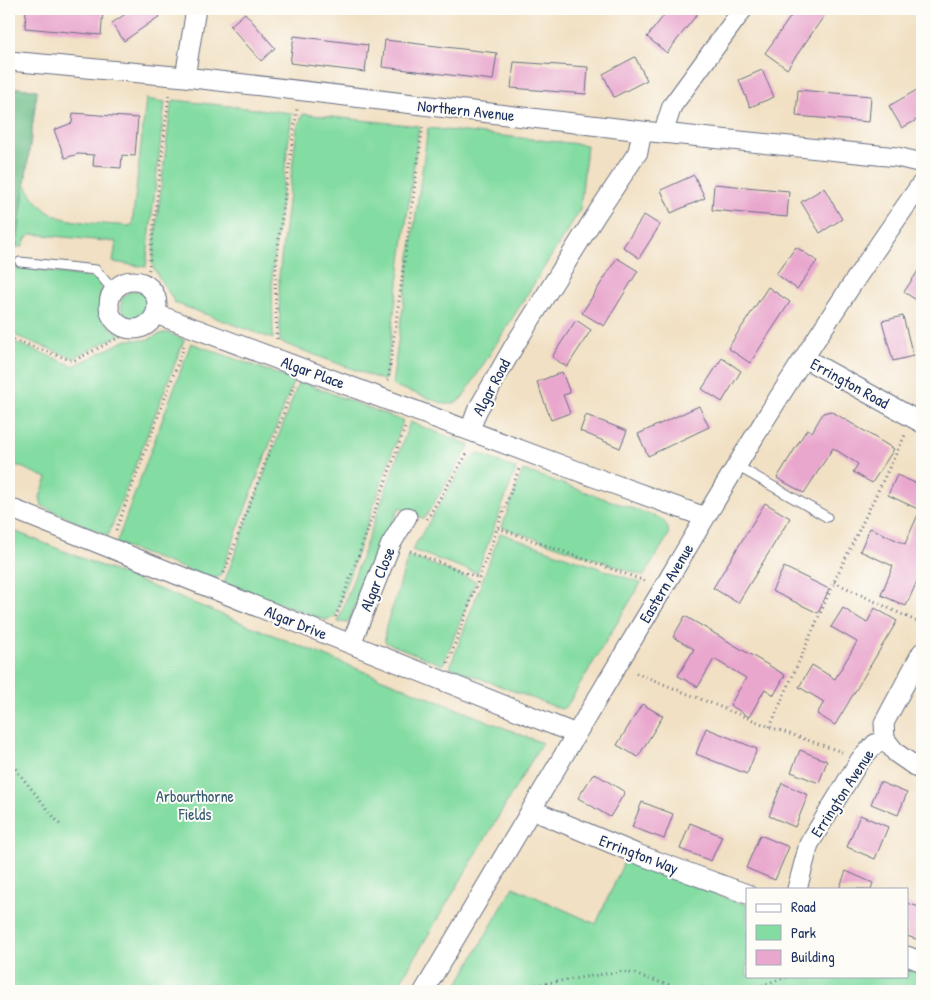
<svg xmlns="http://www.w3.org/2000/svg" width="931" height="1000" viewBox="0 0 931 1000" font-family="'Patrick Hand',sans-serif">
	<rect width="100%" height="100%" fill="#fdfcf7"/>
	<filter id="ink" filterUnits="userSpaceOnUse"><feTurbulence type="fractalNoise" baseFrequency=".02" numOctaves="2"/><feDisplacementMap in="SourceGraphic" scale="10" xChannelSelector="R" yChannelSelector="G"/><feConvolveMatrix kernelMatrix="1 2 1 2 8 2 1 2 1" color-interpolation-filters="sRGB"/></filter>
	<filter id="wash" filterUnits="userSpaceOnUse"><feTurbulence type="fractalNoise" baseFrequency=".0096" numOctaves="4" result="noise"/><feDisplacementMap in="SourceGraphic" scale="20" xChannelSelector="R" yChannelSelector="G"/><feGaussianBlur stdDeviation="1.12" result="paint"/><feColorMatrix in="noise" values="0 0 0 0 0 0 0 0 0 0 0 0 0 0 0 0 0 1.4 0 .05"/><feComposite in="paint" operator="in"/></filter>
	<g filter="url(#wash)">
		<rect width="100%" height="100%" fill="#f1e0c3"/>
		<path fill="#83dca1" stroke="#4f8680" d="M9,87l28,3 -12,94c6,10 13,20 22,27 17,13 64,13 85,15l14,-127 19,3 -19,165 -33,-5 3,-20 -84,-8 -6,4 -4,9h-6l-7,18 83,13 9,4c0,24 -5,40 20,52l-48,24 -64,-25z
			M174,100l118,13 -20,158 1,68 -98,-36c-7,-14 -18,-25 -23,-40l19,-157z
			M303,114l116,12 -34,255 -105,-39 -1,-66 18,-148z
			M428,128l159,17 -7,65 -117,187c-6,6 -10,7 -18,7l-53,-19z
			M121 305a14 14 0 1 1 28 0a14 14 0 1 1-28 0Z
			M163,333h6l15,7 -76,196 -66,-30 -2,-9 7,-19 -38,-16v-122l65,26 52,-26h20z
			M191,343l103,37 -74,196 -7,3 -97,-35z
			M299,381l104,40 -68,196 -10,3 -101,-37z
			M410,422l60,23 -46,74 -24,-12 -23,45 -29,71 -10,-1z
			M477,453l39,16 -39,104 -65,-23 48,-79z
			M523,470l137,48c6,5 10,10 8,18l-24,40 -142,-49z
			M9,529l533,214 -147,248h-386z
			M500,533l141,50 -74,123 -6,3 -111,-42z
			M409,556l67,25 -33,84 -58,-23c-2,-16 7,-30 11,-45 5,-14 7,-28 13,-41z
			M624,862l123,43v71h160v-9l15,5v19h-468l59,-104 83,37z"/>
		<path fill="#6abc87" stroke="#427672" d="M9,87l28,3 -20,155 -8,21z"/>
		<g id="blocks">
			<path fill="#e9a7cd" d="M9,9h6l-2,19h-4z
				M26,9l77,1 -2,25 -76,-7z
				M133,9h22l5,7 -36,25 -12,-18z
				M669,9h32l-34,44 -20,-16z
				M796,9h18l10,7 -37,53 -22,-16z
				M245,13l30,35 -14,13 -31,-35z
				M294,36l74,9 -3,27 -75,-9z
				M385,40l112,13 -4,27 -111,-13z
				M635,57l12,23 -33,17 -11,-23z
				M514,62l74,5 -2,27 -75,-6z
				M762,70l12,27 -24,10 -11,-27z
				M920,88l2,4v25l-20,11 -13,-22z
				M798,90l73,6 -2,26 -73,-6z
				M73,113l65,5 -3,38 -13,-1 -1,13 -28,-2 1,-11 -16,-1 -13,4 -11,-28 18,-7z
				M694,175l11,23 -34,15 -10,-23z
				M714,184l75,7 -2,26 -75,-7z
				M824,188l18,31 -22,14 -19,-31z
				M644,215l16,10 -21,33 -16,-11z
				M796,247l21,14 -20,28 -21,-15z
				M617,258l21,13 -34,55 -22,-13z
				M922,265v36l-1,2 -17,-11z
				M768,287l22,15 -40,61 -22,-15z
				M903,316l10,40 -20,5 -11,-40z
				M576,320l15,10 -24,37 -15,-10z
				M722,358l19,13 -19,31 -20,-13z
				M562,372l8,21 -7,2 7,18 -19,7 -14,-38z
				M699,406l10,21 -61,29 -10,-22z
				M831,411l63,38 -22,34 -19,-11 5,-8 -25,-16 -29,45 -27,-15 30,-49 5,3 11,-19z
				M586,415l41,16 -7,17 -40,-17z
				M897,475l25,11v84l-16,36 -25,-11 12,-29 -33,-15 10,-23 35,16 15,-34 -32,-15z
				M765,503l25,15 -52,85 -25,-15z
				M784,567l45,22 -11,24 -46,-22z
				M843,608l24,15 8,-15 22,13 -62,104 -18,-11 7,-12 -25,-15 13,-22 23,14 22,-37 -26,-15z
				M685,616l100,59 -11,20 -9,-6 -16,28 -19,-12 16,-27 -32,-19 -16,28 -20,-11 16,-27 -21,-12z
				M642,704l21,12 -25,41 -21,-12z
				M706,728l51,21 -10,25 -51,-20z
				M800,750l27,11 -8,22 -28,-11z
				M594,773l31,19 -15,25 -32,-19z
				M880,782l27,11 -9,22 -27,-11z
				M782,783l26,12 -13,32 -26,-11z
				M642,802l31,12 -9,25 -32,-12z
				M860,815l28,12 -13,32 -28,-12z
				M690,823l32,13 -11,25 -31,-12z
				M760,835l29,12 -14,33 -29,-12z
				M846,871l27,12 -2,6h-32z
				M907,903l15,5v33l-15,-5z"/>
		</g>
	</g>
	<g filter="url(#ink)">
		<use href="#blocks" fill-opacity="0" stroke="#666d81" stroke-width="1"/>
		<g fill="none" stroke-linecap="round" stroke-linejoin="round">
			<defs>
				<path id="service" d="M20,262l76,8 16,19 1,4
					M737,466l90,51"/>
				<path id="minor" d="M9,61l176,16 457,54 255,26 25,6
					M185,77l11,-68
					M665,133l1,-9 6,-18 71,-97
					M109 305a24 24 0 1 1 48 0a24 24 0 1 1-48 0Z
					M156,314l435,162 114,41
					M804,358l118,65
					M470,430l7,-19 37,-65 82,-131 42,-63 4,-21
					M15,510l561,224
					M351,644l40,-100 16,-27
					M885,739l-1,-16 38,-71
					M885,739l11,14 26,18
					M532,810l105,44 110,40
					M797,889l12,-45 51,-84 15,-16 10,-5
					M907,956l15,6
					M424,991c80,-135 160,-271 241,-406 81,-137 164,-272 257,-402"/>
			</defs>
			<use href="#service" stroke="#666d81" stroke-width="11"/>
			<use href="#minor" stroke="#666d81" stroke-width="21"/>
			<path stroke="#666d81" stroke-width="3" stroke-dasharray="1 4" stroke-linecap="butt" d="M9,87l6,-7
				M147,285l22,-191
				M9,338l64,23 63,-32
				M277,339l-2,-59 4,-42 18,-129
				M388,381l35,-256
				M427,519l41,-67
				M498,528l147,53
				M116,530l69,-186
				M410,551l69,27
				M224,573l70,-188
				M834,582l88,42
				M336,617l69,-189
				M448,663l71,-194
				M636,673l134,54 72,25
				M770,727l64,-145 71,-147
				M9,761l53,66
				M523,991l6,-5 94,-15 50,15 76,4 40,-14"/>
			<use href="#service" stroke="#fff" stroke-width="9"/>
			<use href="#minor" stroke="#fff" stroke-width="19"/>
		</g>
	</g>
	<g text-anchor="middle" stroke-width="4" stroke-linejoin="round" paint-order="stroke">
		<g font-size="16" fill="#1b2f5e" stroke="#fdfcf7">
			<text transform="translate(466 110) rotate(6)" y="6">Northern Avenue</text>
			<text transform="translate(313 372) rotate(20)" y="6">Algar Place</text>
			<text transform="translate(850 383) rotate(29)" y="6">Errington Road</text>
			<text transform="translate(491 387) rotate(-62)" y="6">Algar Road</text>
			<text transform="translate(377 579) rotate(-68)" y="6">Algar Close</text>
			<text transform="translate(666 583) rotate(-59)" y="6">Eastern Avenue</text>
			<text transform="translate(296 622) rotate(22)" y="6">Algar Drive</text>
			<text transform="translate(842 793) rotate(-57)" y="6">Errington Avenue</text>
			<text transform="translate(639 854) rotate(21)" y="6">Errington Way</text>
		</g>
		<g font-size="16" fill="#355a6f" stroke="#fdfcf7">
			<text x="195" y="802">Arbourthorne<tspan x="195" dy="18">Fields</tspan></text>
		</g>
	</g>
	<rect width="931" height="1000" fill="none" stroke="#fdfcf7" stroke-width="30"/>
	<rect x="746" y="888" width="162" height="90" fill="#fdfcf7" stroke="#a3aaba"/>
	<rect x="756" y="904" width="25" height="8" fill="#ffffff" stroke="#a3aaba"/>
	<text x="791" y="912" font-size="15" fill="#1b2f5e">Road</text>
	<rect x="756" y="925" width="25" height="15" fill="#83dca1" stroke="#a3aaba"/>
	<text x="791" y="938" font-size="15" fill="#1b2f5e">Park</text>
	<rect x="756" y="950" width="25" height="15" fill="#e9a7cd" stroke="#a3aaba"/>
	<text x="791" y="962" font-size="15" fill="#1b2f5e">Building</text>
</svg>
